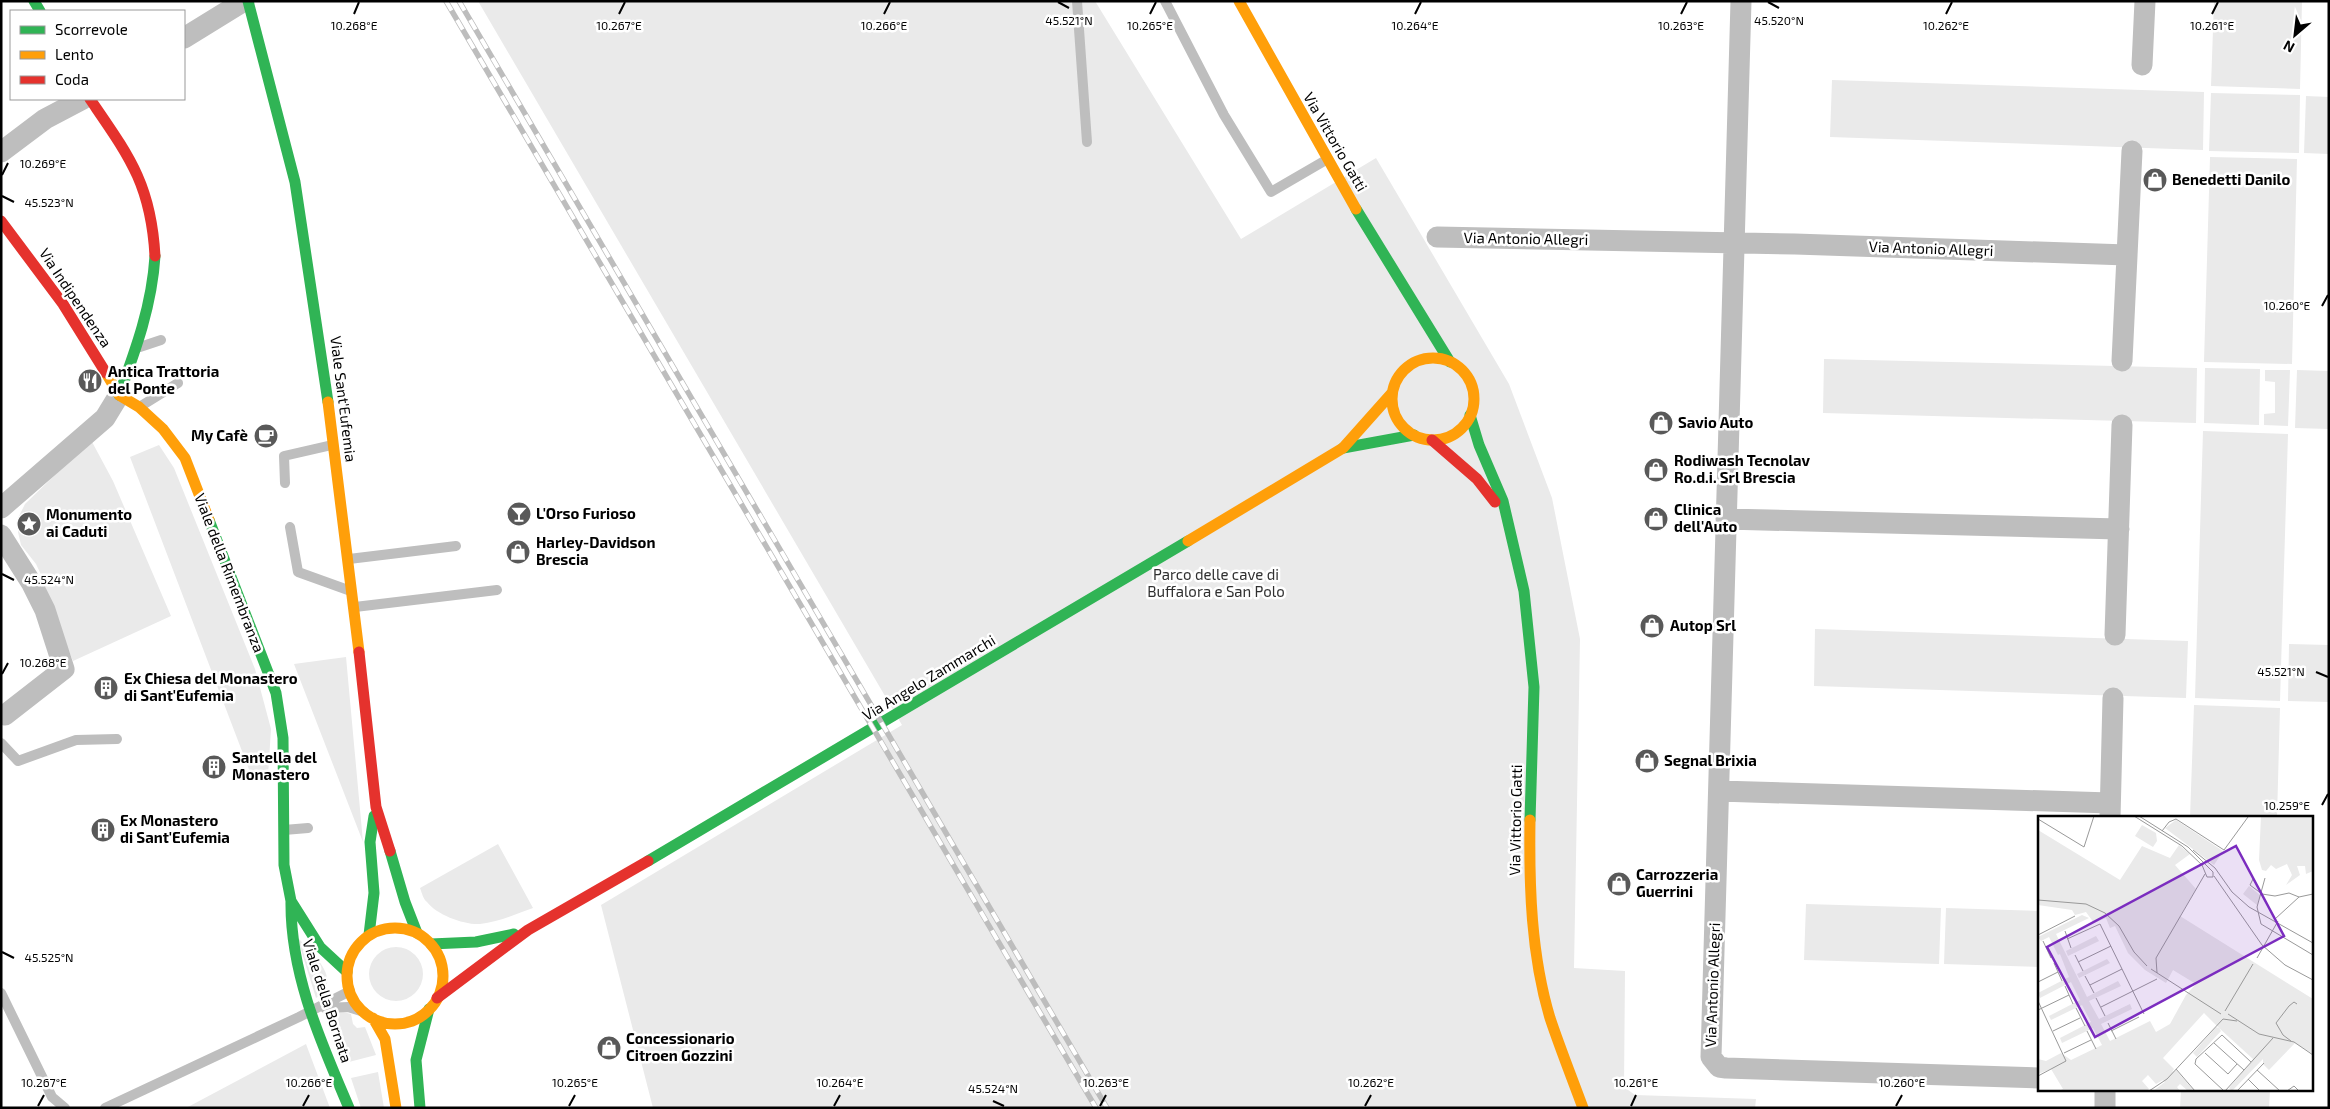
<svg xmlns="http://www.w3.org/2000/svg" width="2330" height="1109" viewBox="0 0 2330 1109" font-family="'Exo 2',sans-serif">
	<rect width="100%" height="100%" fill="#fff"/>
	<path fill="#eaeaea" d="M478,1h617l146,238 135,-81 133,226 43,114 28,141 -6,329 51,3 -1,116 11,8 121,4 -1,9h-1102l-52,-203 301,-180z
		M2214,1h88l-2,88 -89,-3z
		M1832,80l372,12 -1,58 -373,-13z
		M2211,93l89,2 -1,58 -90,-2z
		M2306,96l23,1v57l-25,-1z
		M2210,157l87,2 -5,205 -88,-2z
		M1824,359l373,9 -1,55 -373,-10z
		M2205,368l55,1 -1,56 -55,-2z
		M2265,370h25l-2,56 -24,-1v-11l11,-1v-31l-10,-1z
		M2297,370l32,1v58l-34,-1z
		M2203,431l85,3 -8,267 -85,-3z
		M91,440l22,41 58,135 -98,45 -24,-59 -6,-23 -7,-15 -15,-19 -3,-13v-14l7,-14z
		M159,445l15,23 81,201 16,60 -3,47 -15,4 -123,-323z
		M1815,629l373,12 -2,57 -372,-12z
		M2289,644l40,1v57l-41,-1z
		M346,657l17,185 -69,-178z
		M2194,705l86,3 -3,110h-87z
		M498,844l35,64c-17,6 -34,14 -53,16 -16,1 -43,-9 -53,-22 -4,-3 -5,-9 -7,-14z
		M1806,904l135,4 -2,56 -135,-4z
		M1946,908l93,3v56l-95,-3z
		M297,937c14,15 48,43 19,61z
		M369 974a27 27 0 1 1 54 0a27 27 0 1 1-54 0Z
		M339,1011l12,3 2,10 4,4 8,-1 11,28 -31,8 -18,-50z
		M306,1044l24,64h-144z
		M378,1072l6,36h-23l-10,-30z
		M2181,1090h89l-1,18h-89z"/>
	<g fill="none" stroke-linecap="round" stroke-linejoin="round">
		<path stroke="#bebebe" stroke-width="10" d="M1077,1l10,141
			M1165,1l59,114 47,77 55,-32
			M140,347l21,-7
			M141,406l37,-23
			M285,483l-1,-27 48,-11
			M290,527l8,45 50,18
			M349,559l107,-13
			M355,607l142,-17
			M1,743l17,18 58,-21 41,-1
			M284,830l24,-2
			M1,993l51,104 13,11
			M325,1008l23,-1 16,5
			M105,1108l194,-91 51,-26"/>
		<path stroke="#bebebe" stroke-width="21" d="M1741,1l-30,1056 8,10 7,1 313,10
			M184,38l60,-37
			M2142,65l3,-64
			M1,152l44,-33 38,-20
			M1437,237l358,7 332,11
			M2122,361l10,-210
			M1,508l104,-90 14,-23
			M1726,519l393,10
			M1,535l31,49 13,26 19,59 -59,46
			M2115,635l7,-210
			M1719,791l391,12
			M2110,818l3,-120
			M2105,1108v-18"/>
		<path stroke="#30b455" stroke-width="11" d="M34,1l6,10
			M248,1l47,181 33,220
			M1356,209l94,153
			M119,395c17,-46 33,-90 36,-139
			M1470,415l9,30 24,56 21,90 10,96 -4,133
			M1343,448l71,-13
			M209,520l67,173 7,45 1,127 7,36 29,46 27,25
			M390,851l15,51 12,31
			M648,861l540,-320
			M291,901c-1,73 30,141 58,207
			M369,935l5,-42 -4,-51 4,-26
			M431,944l45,-2 38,-8
			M420,1108l-4,-48 13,-51"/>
		<path stroke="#ff9f0a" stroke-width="11" d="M1239,1l117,208
			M1392 399a41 41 0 1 1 82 0a41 41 0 1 1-82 0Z
			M106,373l13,22 20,12 24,22 22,29 24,62
			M328,402l31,250
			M1188,541l155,-93 49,-55
			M1530,820c-1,66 1,135 20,198 10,30 22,60 33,90
			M347 976a48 48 0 1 1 96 0a48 48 0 1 1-96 0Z
			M373,1018l12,21 11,69"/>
		<path stroke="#e5322d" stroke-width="11" d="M90,99c39,57 61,85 65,157
			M1,221l62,83 43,69
			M1432,440l45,39 18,23
			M359,652l17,155 14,44
			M437,998l91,-68 120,-69"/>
		<defs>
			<path id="rail" d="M446,1l650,1107
				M459,1l648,1107"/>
		</defs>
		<use href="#rail" stroke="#bdbdbd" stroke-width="5.5"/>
		<use href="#rail" stroke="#fff" stroke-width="4" stroke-dasharray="11" stroke-linecap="butt"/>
	</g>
	<path fill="none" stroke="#000" stroke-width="2" d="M1058,2l11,6M1768,2l11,6M354,14l5,-12M619,14l6,-12M884,14l6,-12M1150,14l6,-12M1415,14l6,-12M1681,14l6,-12M1946,14l6,-12M2212,14l6,-12M2,175l6,-12M2,196l12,6M2322,306l6,-11M2,574l12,6M2316,672l12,5M2,674l6,-11M2322,805l6,-11M2,952l12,6M993,1101l11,5M38,1106l6,-11M303,1106l6,-11M569,1106l6,-11M834,1106l6,-11M1100,1106l6,-11M1365,1106l6,-11M1631,1106l5,-11M1896,1106l6,-11"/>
	<defs>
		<symbol id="shop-disc" viewBox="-11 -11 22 22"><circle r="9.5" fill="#595959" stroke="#fff"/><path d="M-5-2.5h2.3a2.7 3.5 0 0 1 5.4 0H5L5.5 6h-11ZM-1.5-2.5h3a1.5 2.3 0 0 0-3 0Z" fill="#fff"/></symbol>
		<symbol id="restaurant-disc" viewBox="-11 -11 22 22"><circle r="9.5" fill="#595959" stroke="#fff"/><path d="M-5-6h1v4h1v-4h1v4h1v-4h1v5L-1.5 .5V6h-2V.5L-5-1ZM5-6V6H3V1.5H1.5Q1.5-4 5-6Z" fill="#fff"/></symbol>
		<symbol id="cafe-disc" viewBox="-11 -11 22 22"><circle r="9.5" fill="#595959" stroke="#fff"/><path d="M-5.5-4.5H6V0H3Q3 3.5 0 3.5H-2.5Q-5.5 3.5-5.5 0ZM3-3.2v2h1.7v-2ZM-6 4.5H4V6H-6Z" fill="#fff"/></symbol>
		<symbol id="bar-disc" viewBox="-11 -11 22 22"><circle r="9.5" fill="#595959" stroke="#fff"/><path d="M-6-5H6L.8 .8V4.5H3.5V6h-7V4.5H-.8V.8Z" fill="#fff"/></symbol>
		<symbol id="sight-disc" viewBox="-11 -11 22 22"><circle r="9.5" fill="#595959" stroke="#fff"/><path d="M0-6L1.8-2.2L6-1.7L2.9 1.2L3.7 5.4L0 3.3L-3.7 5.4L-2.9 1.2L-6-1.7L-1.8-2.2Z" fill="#fff"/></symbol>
		<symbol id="building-disc" viewBox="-11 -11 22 22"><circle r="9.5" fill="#595959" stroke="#fff"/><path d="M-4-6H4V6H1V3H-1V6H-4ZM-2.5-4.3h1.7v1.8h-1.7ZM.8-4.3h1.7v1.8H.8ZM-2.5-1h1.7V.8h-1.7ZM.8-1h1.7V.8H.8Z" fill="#fff"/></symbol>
	</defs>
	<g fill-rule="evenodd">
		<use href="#shop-disc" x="2141" y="166" width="28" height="28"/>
		<use href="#restaurant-disc" x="76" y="367" width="28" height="28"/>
		<use href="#shop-disc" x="1647" y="409" width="28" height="28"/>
		<use href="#cafe-disc" x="252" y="422" width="28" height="28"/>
		<use href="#shop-disc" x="1642" y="456" width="28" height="28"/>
		<use href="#bar-disc" x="505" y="500" width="28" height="28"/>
		<use href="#shop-disc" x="1642" y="505" width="28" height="28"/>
		<use href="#sight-disc" x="15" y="510" width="28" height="28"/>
		<use href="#shop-disc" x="504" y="538" width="28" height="28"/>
		<use href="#shop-disc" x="1638" y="612" width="28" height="28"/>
		<use href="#building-disc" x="92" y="674" width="28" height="28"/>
		<use href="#shop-disc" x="1633" y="747" width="28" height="28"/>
		<use href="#building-disc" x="200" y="753" width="28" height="28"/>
		<use href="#building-disc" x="89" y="816" width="28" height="28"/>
		<use href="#shop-disc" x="1605" y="870" width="28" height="28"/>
		<use href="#shop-disc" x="595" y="1034" width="28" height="28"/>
	</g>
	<g text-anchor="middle" stroke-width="5" stroke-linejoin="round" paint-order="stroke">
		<g font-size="15" fill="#000" stroke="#fff">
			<text transform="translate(1335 142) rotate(60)" y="5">Via Vittorio Gatti</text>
			<text transform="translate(1526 239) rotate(1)" y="5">Via Antonio Allegri</text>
			<text transform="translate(1931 249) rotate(2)" y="5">Via Antonio Allegri</text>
			<text transform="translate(75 298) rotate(56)" y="5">Via Indipendenza</text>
			<text transform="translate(343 399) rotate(83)" y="5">Viale Sant'Eufemia</text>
			<text transform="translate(229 573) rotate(69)" y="5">Viale della Rimembranza</text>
			<text transform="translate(929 678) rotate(-31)" y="5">Via Angelo Zammarchi</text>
			<text transform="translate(1516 820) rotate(-89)" y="5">Via Vittorio Gatti</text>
			<text transform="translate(1713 985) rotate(-88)" y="5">Via Antonio Allegri</text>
			<text transform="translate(327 1001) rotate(72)" y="5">Viale della Bornata</text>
		</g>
		<g font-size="15" font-weight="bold" fill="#000" stroke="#fff" text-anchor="start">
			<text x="2172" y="185">Benedetti Danilo</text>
			<text x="108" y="377">Antica Trattoria<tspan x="108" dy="17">del Ponte</tspan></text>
			<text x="1678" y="428">Savio Auto</text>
			<text x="248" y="441" text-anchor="end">My Cafè</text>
			<text x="1674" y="466">Rodiwash Tecnolav<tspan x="1674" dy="17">Ro.d.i. Srl Brescia</tspan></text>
			<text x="1674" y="515">Clinica<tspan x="1674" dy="17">dell'Auto</tspan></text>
			<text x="536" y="519">L'Orso Furioso</text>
			<text x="46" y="520">Monumento<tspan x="46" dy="17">ai Caduti</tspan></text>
			<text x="536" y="548">Harley-Davidson<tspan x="536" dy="17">Brescia</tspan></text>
			<text x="1670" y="631">Autop Srl</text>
			<text x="124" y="684">Ex Chiesa del Monastero<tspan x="124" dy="17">di Sant'Eufemia</tspan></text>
			<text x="232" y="763">Santella del<tspan x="232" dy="17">Monastero</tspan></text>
			<text x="1664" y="766">Segnal Brixia</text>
			<text x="120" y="826">Ex Monastero<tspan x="120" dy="17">di Sant'Eufemia</tspan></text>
			<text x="1636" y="880">Carrozzeria<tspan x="1636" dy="17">Guerrini</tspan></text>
			<text x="626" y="1044">Concessionario<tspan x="626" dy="17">Citroen Gozzini</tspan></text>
		</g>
		<g font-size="15" fill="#303030" stroke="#fff">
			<text x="1216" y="580">Parco delle cave di<tspan x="1216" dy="17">Buffalora e San Polo</tspan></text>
		</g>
	</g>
	<g transform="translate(2038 816)">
		<rect width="275" height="275" fill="#fff"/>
		<path d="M223,0h52v55l-7,3 -1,-8h-8l3,9 -14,10 6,-10 -5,-11 -11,5 -5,-4 -5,6 -4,-1 -3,-10zM138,4l47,31 -9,14 -49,-37zM104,9l14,8 1,8 -4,6 -18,-11zM0,14l82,50 22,-34 28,12 9,-13 11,9 -15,11 21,24 -16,27 133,83v55l-18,-11 -26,27 -6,-6v-5l-31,32 -3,-3 24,-29 -34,-31 2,3 -24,26 -4,-4 23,-26 3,1 -15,-15 -41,45 11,11 -2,3 4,-2 18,21h-6l-8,-7 -3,3 3,4h-27l12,-9 -2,-2 -7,4 -8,-9 -6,6 7,8 -3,2h-87l4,-2 -12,-20 -13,5v-15l8,2 15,-8 10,7 31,-15 -9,-17 -31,15 -2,-5 31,-16 -9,-17 -31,15 -2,-4 31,-16 -9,-18 -31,16 -2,-5 31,-16 -9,-23 -2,1 -9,-18 -8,4 -3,-4 44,-22 7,3 -33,16 31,63 31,-16 3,5 -32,15 10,18 31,-15 2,5 -31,15 9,17 40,-20 6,11 14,-8 16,-29 10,-11 -23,-14 -7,13 -21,-13 -17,-17 -13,-27 -5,2 -4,-10 -12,5 -8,-11 -11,3 -3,-5 -34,-5zM211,70l11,9 -3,10 -14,-11zM58,120l3,5 -31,15 -2,-5zM69,143l3,4 -31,15 -2,-4z" fill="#eaeaea"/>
		<path fill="none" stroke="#999" stroke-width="1" d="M96,0l48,30 20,19 5,12h6v-5l-25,-25 -49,-31M0,3l46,28 10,-31M124,15l7,-9 7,-3 48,31 24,-33M155,34l22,18 17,24 17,15 64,36M176,60l48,69 23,20 28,15M227,62l-8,29 4,17 52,31M215,63l-3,6 12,9 13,2 14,-3 10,4M0,84l48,4 19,9 14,13 15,26 13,14M237,103l24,-22 14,-3M27,115l6,17M0,119l37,-19M29,123l33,-15 44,90M5,125l8,17M37,139l8,16M219,142l21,-37M40,146l33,-16M16,147l8,18M113,153l70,45M119,157l-1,-15 49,-84M47,160l9,17M0,166l20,-10M52,169l32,-16M27,170l8,18M58,182l9,18M0,185l28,60 -28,15M63,191l56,-28M38,192l9,18M0,194l31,-15M187,195l28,-47M190,198l31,20 35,8 19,13M70,207l8,16M15,215l27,-13M49,215l9,18M73,215l28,-14M253,225l-8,-6 -7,-12 13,-17 5,-4 3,2M176,227l30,27M26,237l27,-13M167,237l23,21 9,-10M138,253l19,22M219,254l23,21M210,263l12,12M111,275l18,-12 56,-60 14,2M186,275l-29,-27 1,-5 26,-24 29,27M187,275l48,-53M199,275l27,-28M249,275l7,-5 5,5"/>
		<path fill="#7b2cbf" fill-opacity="0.15" stroke="#7b2cbf" stroke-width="2.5" d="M198,30l48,90 -189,101 -48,-90z"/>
		<rect width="275" height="275" fill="none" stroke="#000" stroke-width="2.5"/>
	</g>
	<g font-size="12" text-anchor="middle" fill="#000" stroke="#fff" stroke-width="5" stroke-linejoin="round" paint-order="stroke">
		<text x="1069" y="25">45.521°N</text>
		<text x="1779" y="25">45.520°N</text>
		<text x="354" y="30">10.268°E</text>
		<text x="619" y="30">10.267°E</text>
		<text x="884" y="30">10.266°E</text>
		<text x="1150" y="30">10.265°E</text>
		<text x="1415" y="30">10.264°E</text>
		<text x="1681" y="30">10.263°E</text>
		<text x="1946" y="30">10.262°E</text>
		<text x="2212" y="30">10.261°E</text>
		<text x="43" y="168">10.269°E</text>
		<text x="49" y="207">45.523°N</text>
		<text x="2287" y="310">10.260°E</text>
		<text x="49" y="584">45.524°N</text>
		<text x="43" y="667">10.268°E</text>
		<text x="2281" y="676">45.521°N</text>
		<text x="2287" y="810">10.259°E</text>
		<text x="49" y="962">45.525°N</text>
		<text x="44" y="1087">10.267°E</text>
		<text x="309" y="1087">10.266°E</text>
		<text x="575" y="1087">10.265°E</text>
		<text x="840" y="1087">10.264°E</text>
		<text x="1106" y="1087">10.263°E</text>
		<text x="1371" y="1087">10.262°E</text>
		<text x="1636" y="1087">10.261°E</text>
		<text x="1902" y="1087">10.260°E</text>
		<text x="993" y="1093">45.524°N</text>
	</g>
	<rect width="2330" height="1109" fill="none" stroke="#000000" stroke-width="5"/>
	<rect x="10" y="10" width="175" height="90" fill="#ffffff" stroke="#999999"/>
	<rect x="20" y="26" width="25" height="8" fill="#30b455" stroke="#999999"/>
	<text x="55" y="35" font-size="15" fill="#000000">Scorrevole</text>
	<rect x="20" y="51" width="25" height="8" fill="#ff9f0a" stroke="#999999"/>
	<text x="55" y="60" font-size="15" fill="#000000">Lento</text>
	<rect x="20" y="76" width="25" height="8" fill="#e5322d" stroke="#999999"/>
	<text x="55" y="85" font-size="15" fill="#000000">Coda</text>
	<g transform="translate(2295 35) rotate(208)" stroke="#ffffff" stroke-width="4" paint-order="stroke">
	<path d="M0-4L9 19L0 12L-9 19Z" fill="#000000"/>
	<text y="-8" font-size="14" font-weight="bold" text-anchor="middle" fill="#000000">N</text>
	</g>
</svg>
